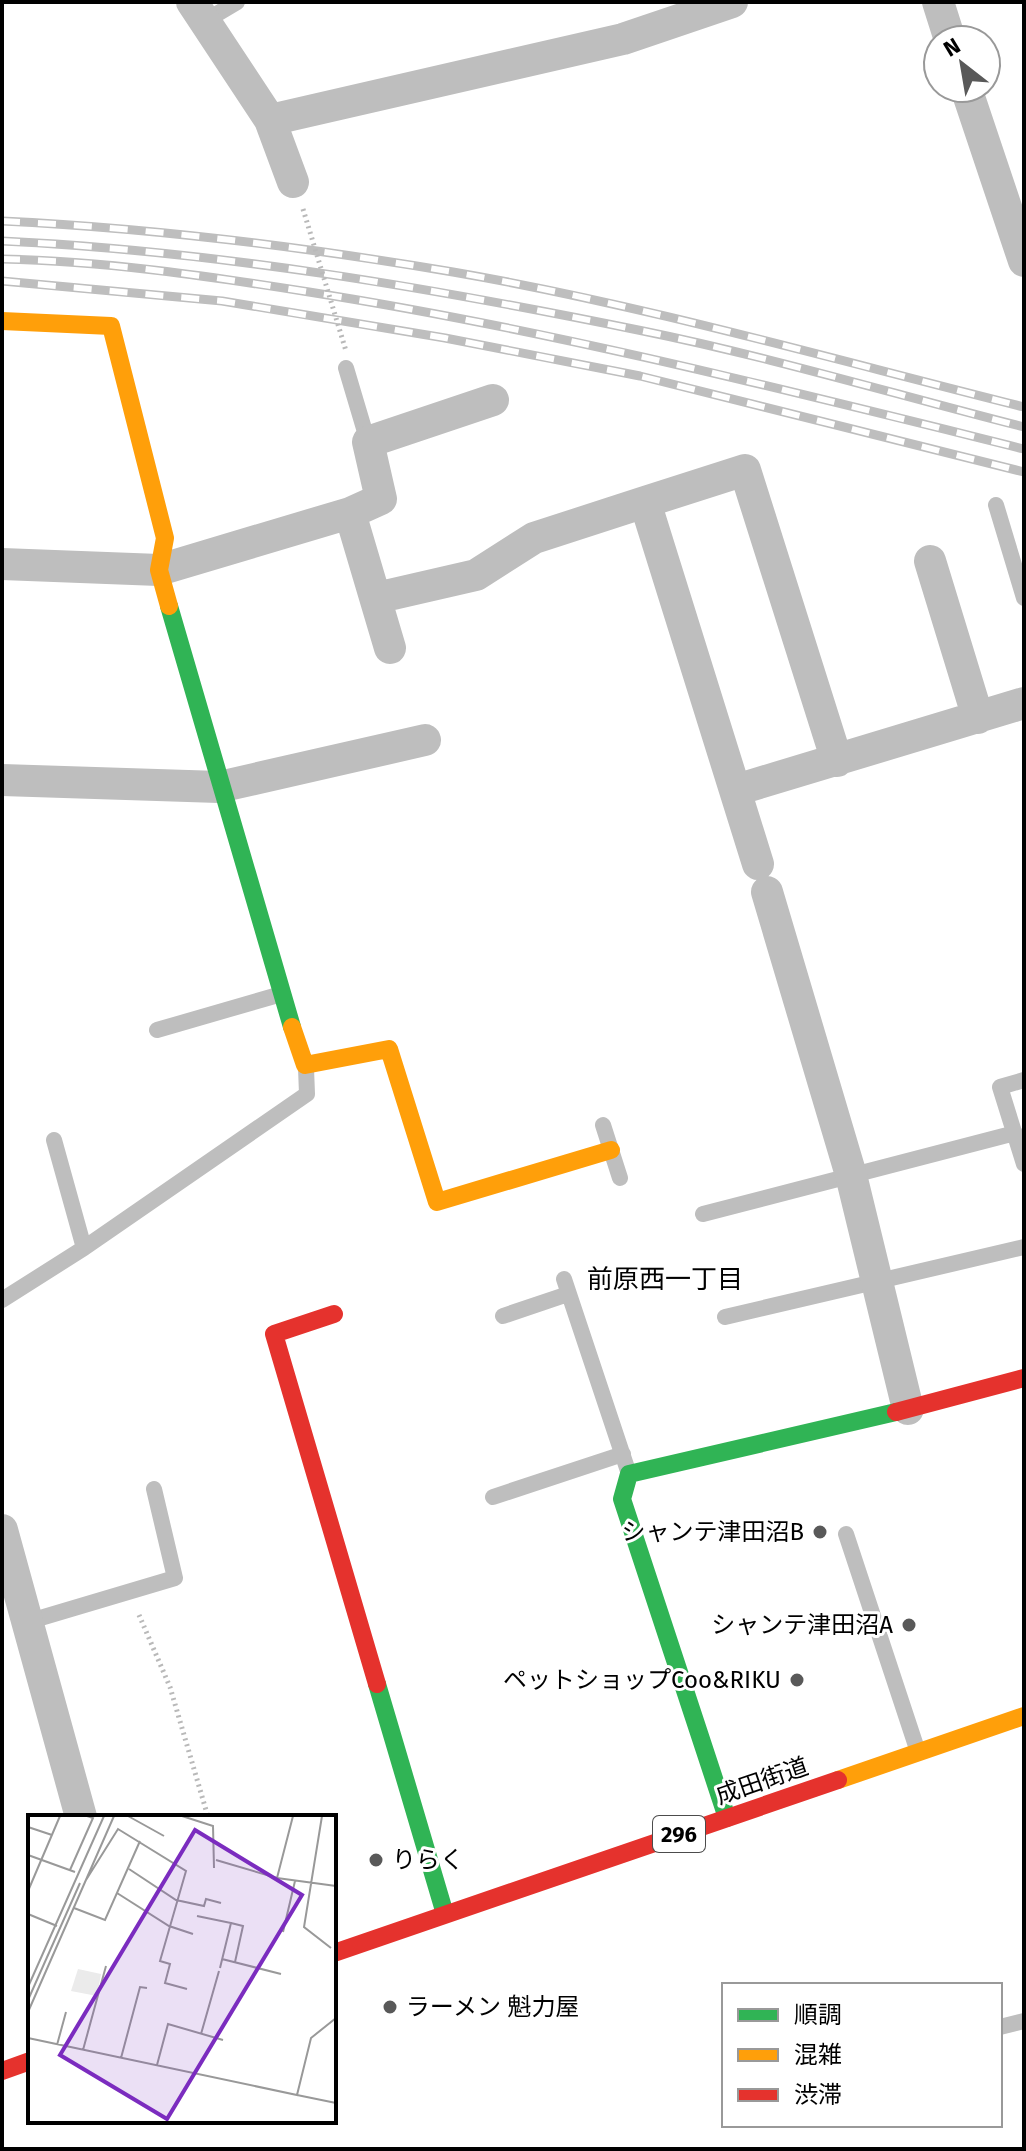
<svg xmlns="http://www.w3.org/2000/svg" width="1026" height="2151" viewBox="0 0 1026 2151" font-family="'Fira Sans','Noto Sans JP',sans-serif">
	<rect width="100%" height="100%" fill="#fff"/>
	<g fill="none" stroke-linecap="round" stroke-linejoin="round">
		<path stroke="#b9b9b9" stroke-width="5" stroke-dasharray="2 4" stroke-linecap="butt" d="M139,1615l31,72 38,130"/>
		<path stroke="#bebebe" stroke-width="16" d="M205,21l32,-19
			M346,368l22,74
			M996,505l28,93
			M157,1030l121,-35
			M1024,1080l-24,7 24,77
			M603,1125l17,53
			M54,1140l30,108
			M703,1214l312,-81
			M564,1279l64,192
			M2,1300l82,-52 223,-154 -1,-26
			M503,1316l65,-22
			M725,1317l299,-70
			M493,1497l130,-43
			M846,1534l72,218
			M27,1622l148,-44 -21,-89
			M1000,2027l24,-6"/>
		<path stroke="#bebebe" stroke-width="32" d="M192,2l78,118 23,62
			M938,2l12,38
			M966,88l58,173
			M270,120l353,-81 109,-37
			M645,502l100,-32 92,291
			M350,513l40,135
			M930,561l48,157
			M2,564l157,6 191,-57 31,-14 -13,-57 125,-42
			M376,598l100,-23 58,-37 111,-36 113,362
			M2,780l217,7 206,-47
			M736,790l288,-87
			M767,892l84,283 57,234
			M2,1530l79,287"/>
		<path stroke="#30b455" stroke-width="18" d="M169,606l123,421
			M377,1684l68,230
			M727,1818l-105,-319 7,-25 267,-62"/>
		<path stroke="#ff9f0a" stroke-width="18" d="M2,321l109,5 54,212 -6,32 10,36
			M292,1027l13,38 84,-16 48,153 174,-52
			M838,1780l186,-64"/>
		<path stroke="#e5322d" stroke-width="18" d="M334,1314l-60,20 103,350
			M896,1412l128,-34
			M334,1953l504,-173
			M2,2071l28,-10"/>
		<defs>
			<path id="rail" d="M2,221c150,7 303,26 451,51 192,33 382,88 571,135
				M2,241c215,10 430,47 641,90 128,26 254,64 381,96
				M2,259c102,2 206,17 307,33 242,38 477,98 715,157
				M2,281l220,20 223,37 195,38 384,96"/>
		</defs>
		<use href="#rail" stroke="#bebebe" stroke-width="9"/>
		<use href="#rail" stroke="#fff" stroke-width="6" stroke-dasharray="18" stroke-linecap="butt"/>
		<path stroke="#b9b9b9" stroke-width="5" stroke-dasharray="2 4" stroke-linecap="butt" d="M303,209l43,142"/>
	</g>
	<g fill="#595959" stroke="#fff" stroke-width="3">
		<circle cx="820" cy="1532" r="8"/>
		<circle cx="909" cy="1625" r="8"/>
		<circle cx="797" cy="1680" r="8"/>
		<circle cx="376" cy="1860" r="8"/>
		<circle cx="390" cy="2007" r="8"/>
	</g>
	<g text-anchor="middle" stroke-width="6" stroke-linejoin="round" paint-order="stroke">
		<rect fill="#fff" stroke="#4c4c4c" stroke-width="2" x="653" y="1816" width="52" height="36" rx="6"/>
		<g font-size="22" font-weight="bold" fill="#000">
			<text x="679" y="1842">296</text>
		</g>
		<g font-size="24" fill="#000" stroke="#fff" text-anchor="end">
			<text x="804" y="1540">シャンテ津田沼B</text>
			<text x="893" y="1633">シャンテ津田沼A</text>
			<text x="781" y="1688">ペットショップCoo&amp;RIKU</text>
			<text x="392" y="1868" text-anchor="start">りらく</text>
			<text x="406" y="2015" text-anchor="start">ラーメン 魁力屋</text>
		</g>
		<g font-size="24" fill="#000" stroke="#fff">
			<text transform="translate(762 1781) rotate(-19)" y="8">成田街道</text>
		</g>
		<g font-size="26" fill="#000" stroke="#fff">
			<text x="665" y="1288">前原西一丁目</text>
		</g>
	</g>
	<g transform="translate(28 1815)">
		<rect width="308" height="308" fill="#fff"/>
		<path d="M50,154l23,5 -4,22 -26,-5z" fill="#ebebeb"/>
		<path fill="none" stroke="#999" stroke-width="2" d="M100,1l36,20M154,1l31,10 1,42M294,1l-18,111 27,21M0,12l24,8M0,40l47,17M188,45l61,18 59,8M101,54l47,31 28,6 2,-7 15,4M42,55l23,-52 -6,-2M249,63l16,-62M58,65l32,-51 68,42 -26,90 10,3 -5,19 22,6M0,76l32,-75M89,78l52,33 24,8M46,93l31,12 35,-79M0,99l29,12M169,101l34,7 -11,45M203,108l12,3 -8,36M255,117l12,-51M194,144l59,15M0,172l76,-171M0,185l52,-117M0,197l86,-196M173,219l18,-63M0,223l269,57 14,-57 25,-20M29,230l9,-33M55,235l23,-84M93,243l19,-71 7,1M129,250l11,-41 55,16M269,280l39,8"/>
		<path fill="#7b2cbf" fill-opacity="0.15" stroke="#7b2cbf" stroke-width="4" d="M167,15l107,65 -135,224 -107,-64z"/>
		<rect width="308" height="308" fill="none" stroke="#000" stroke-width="4"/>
	</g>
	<rect width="1026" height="2151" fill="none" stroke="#000000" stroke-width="8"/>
	<rect x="722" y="1983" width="280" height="144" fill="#ffffff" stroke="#999999" stroke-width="2"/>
	<rect x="738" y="2009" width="40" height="12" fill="#30b455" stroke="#999999" stroke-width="2"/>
	<text x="794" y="2023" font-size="24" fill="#000000">順調</text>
	<rect x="738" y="2049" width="40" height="12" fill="#ff9f0a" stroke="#999999" stroke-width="2"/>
	<text x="794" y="2063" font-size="24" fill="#000000">混雑</text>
	<rect x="738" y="2089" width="40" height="12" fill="#e5322d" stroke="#999999" stroke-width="2"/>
	<text x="794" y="2103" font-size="24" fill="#000000">渋滞</text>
	<g transform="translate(962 64) rotate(329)"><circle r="38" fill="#ffffff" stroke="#999999" stroke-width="2"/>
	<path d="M0-6L14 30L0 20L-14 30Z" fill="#595959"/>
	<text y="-12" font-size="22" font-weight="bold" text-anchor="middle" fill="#000000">N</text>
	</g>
</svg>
